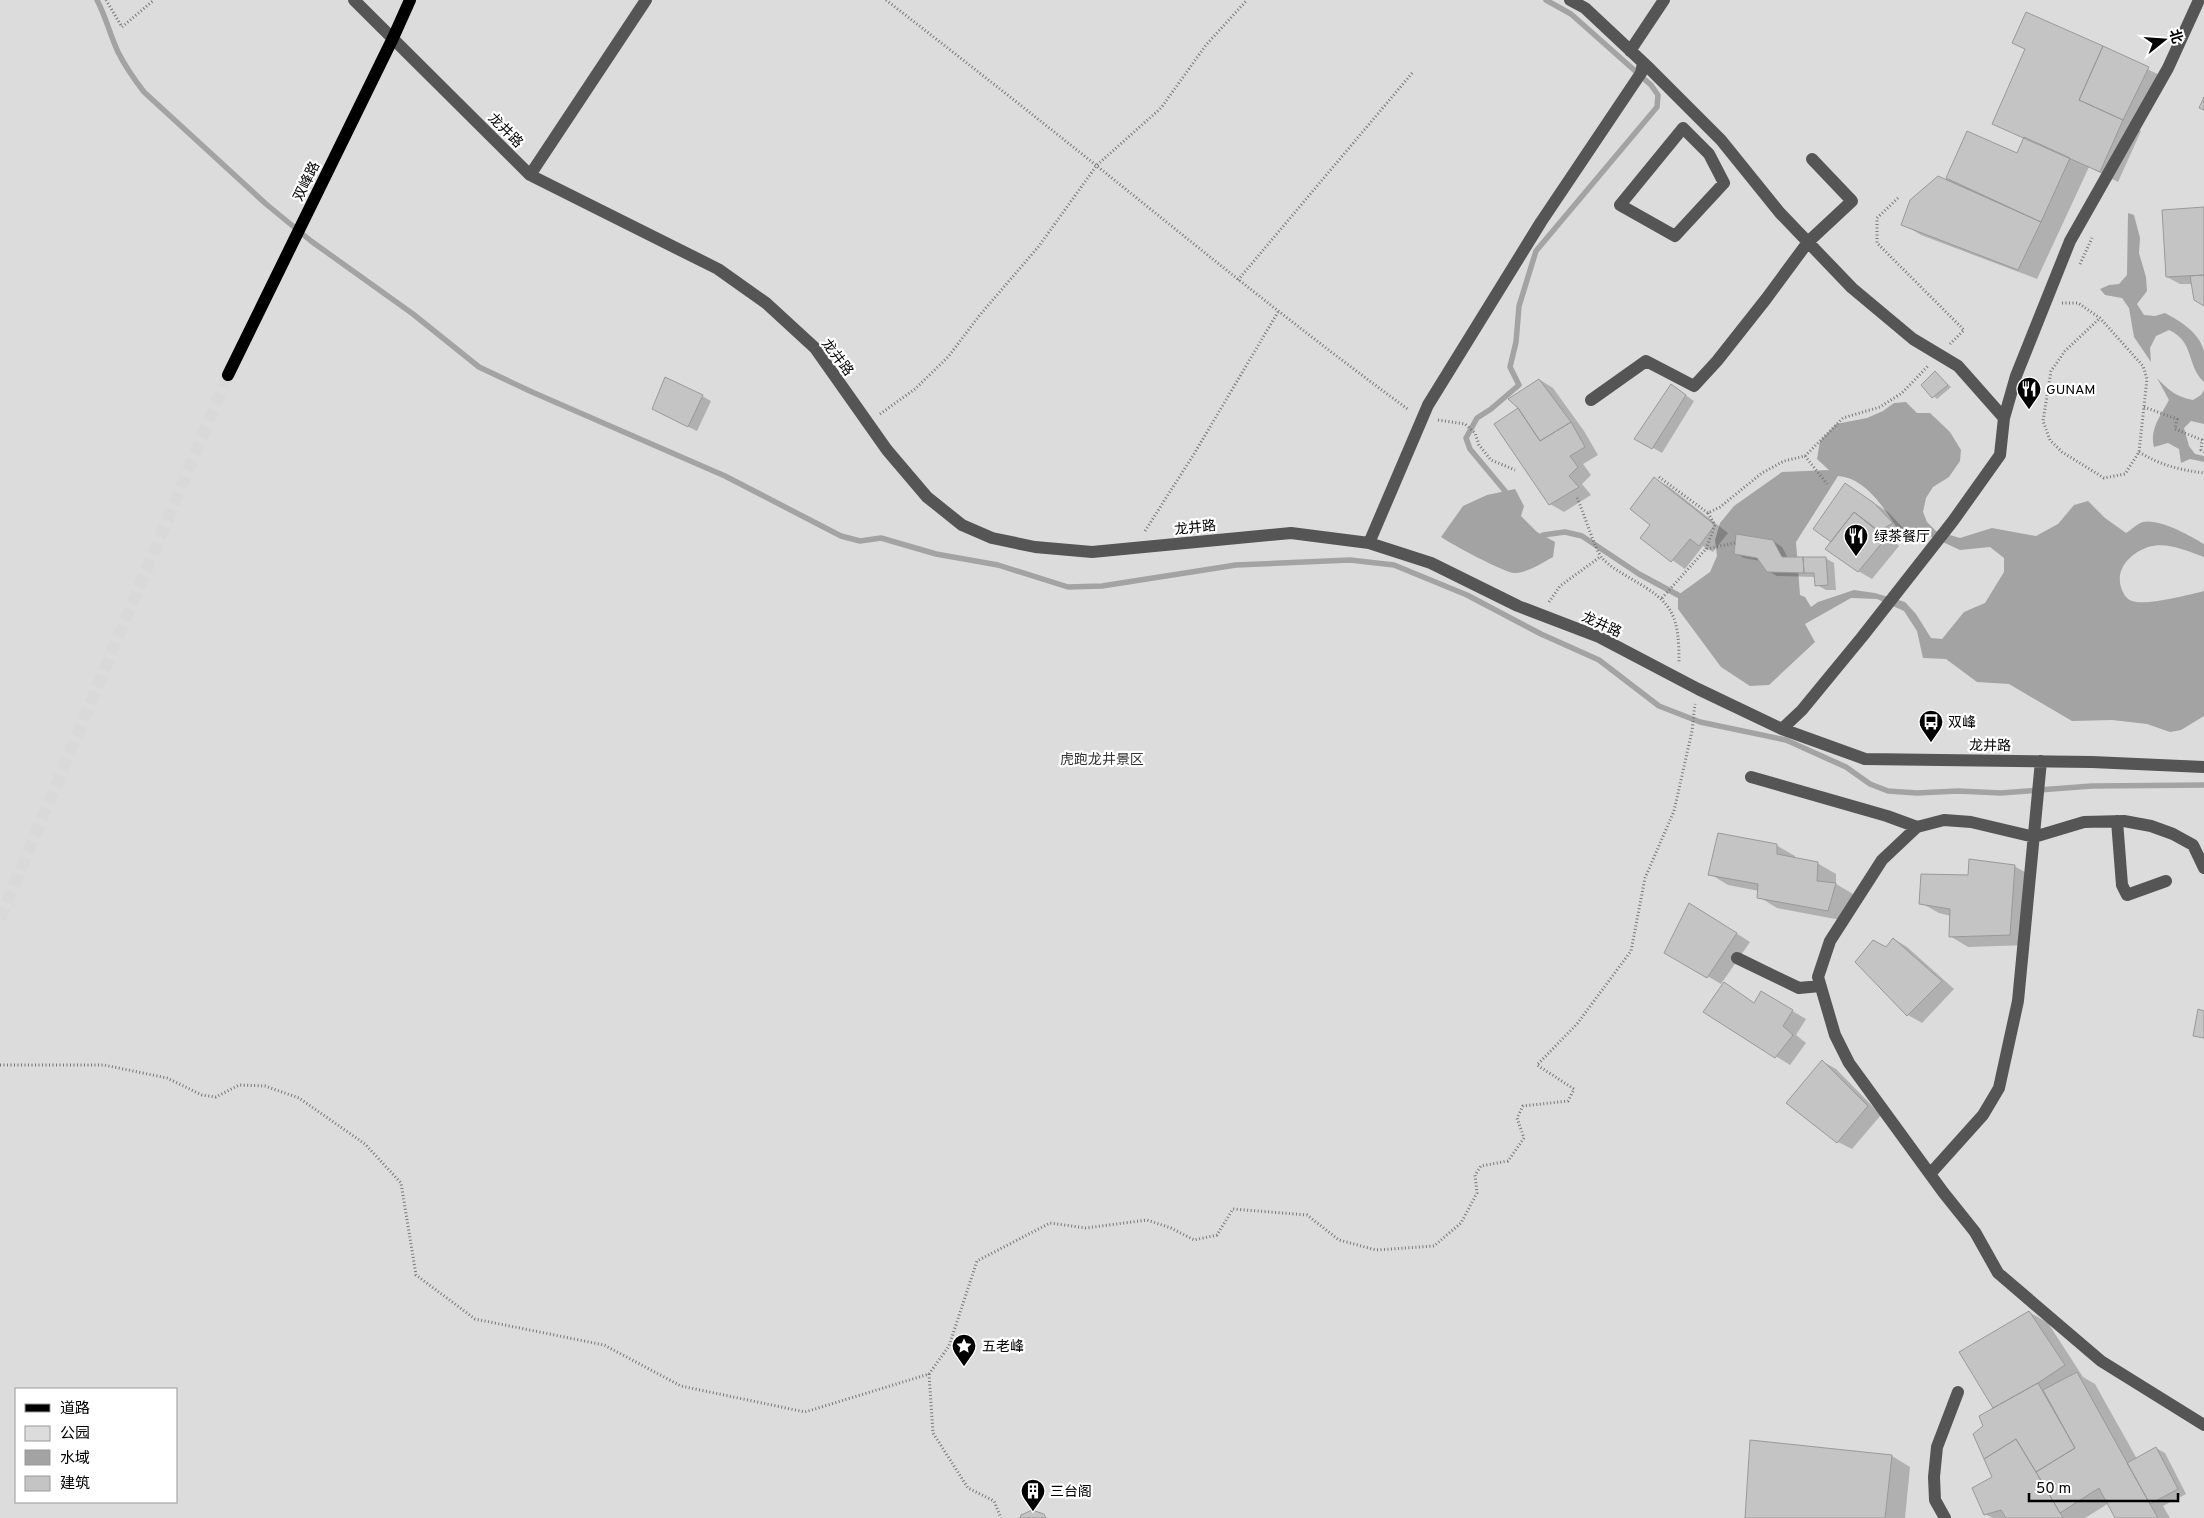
<svg xmlns="http://www.w3.org/2000/svg" width="2204" height="1518" viewBox="0 0 2204 1518" font-family="Overpass,'Noto Sans SC',sans-serif">
	<rect width="100%" height="100%" fill="#fff"/>
	<path fill="#dcdcdc" fill-rule="evenodd" d="M0,0h2204v1518h-2204zM16,1389h160v113h-160z"/>
	<path fill="#a3a3a3" fill-rule="evenodd" d="M2128,213l6,2 6,23 -1,15 7,24 1,14 -10,13 7,11 11,1 10,-3c15,8 34,19 39,38 0,9 0,21 0,31 -18,-17 -9,-40 -35,-52l-13,6 -6,12 1,14 -17,-25 -5,-29 -7,-10 -17,-3 -5,-6 9,-4 10,-1 8,-9z
		M2157,378c11,12 20,19 36,22l8,-5 3,-5v34l-13,-3 -7,7 5,18 6,8 9,2v6l-14,-3 -9,4 -2,-14 -11,-6 -14,4c-5,-17 7,-32 15,-47z
		M1906,402l11,11h13l20,19 11,18 -1,11 -11,16 -16,10 -7,11 -3,14 4,10 9,9 24,7 32,-10 44,8 22,-12 16,-19 14,-4 17,17 21,15c5,-3 12,-10 17,-11 16,-4 48,14 61,22v13c-16,-6 -38,-16 -56,-10 -19,7 -34,23 -26,43 2,5 5,9 10,11 14,5 56,-6 72,-10v125l-23,14 -11,2 -23,-8 -35,-4 -40,1 -63,-37 -32,-2 -31,-23 -23,-1 -6,-27 -13,-20 -27,-12 -26,-1 -46,26 10,18 -46,43 -19,1 -29,-19 -43,-58v-14l32,-23 7,-16 -2,-16 5,-17 14,-17 48,-34 47,-2 -12,-11 3,-18 16,-17 31,-6 16,-7 11,-8zM1838,476c29,2 48,35 62,57l21,-1 39,18 30,-3 14,11v14l-19,31 -21,9 -22,27 -11,-1 -15,-24 -11,-12 -30,-9 -21,-3 -36,12 -7,5 -6,-10 -5,-2 -4,-53z
		M1515,489l9,17 -3,10 16,16 18,10 -2,15c-11,6 -26,16 -39,16 -9,0 -63,-29 -73,-36l22,-31 24,-11z"/>
	<path fill="#0003" d="M2026,13l136,63 -26,52 5,3 -23,51 -29,-15 -52,112 -116,-44 -18,-11 43,-44 22,-47 49,22 8,-16 -32,-16 33,-73 -13,-8z
		M2204,208v97l-12,-21h-12l-13,-7z
		M1935,373l16,14 -14,12 -14,-14z
		M1540,380l13,8 31,43 14,24 -15,9 8,11 -9,9 9,11 -27,17 -14,-8 -30,-95z
		M1672,386l22,15 -32,52 -26,-15z
		M702,396l9,5 -14,30 -35,-17z
		M1654,479l14,7 60,47 -15,19 -10,-6 -18,23 -44,-31 11,-14z
		M1845,484l43,28 18,19 -14,8 7,7 -27,33 -14,-8 -26,-30z
		M1773,541l9,6 6,11h37l9,5 2,27h-10l-9,-5 -1,-8 -39,-1 -9,-5 -7,-10 -17,-3 -9,-5z
		M1776,845l19,11v3l22,4 19,11v10l17,10 -7,27 -69,-13 -18,-11v-6l-31,-6 -18,-11z
		M2014,866l18,10 -4,69 -60,2 -18,-11 1,-20 -12,-3 -18,-10 48,-27z
		M1703,912l47,30 -29,42 -55,-32z
		M1894,939l13,8 47,42 -32,34 -14,-8 -21,-66z
		M1725,984l30,20 7,-11 44,26 -10,16 10,8 -16,22 -85,-54z
		M1822,1061l14,8 45,46 -29,34 -14,-7z
		M2029,1312l19,11 35,54 12,7 42,75 19,-11 9,5 21,41 -23,12 7,12h-53l-8,-15 -24,15h-92l-8,-4 9,-36 -10,-51 12,-19 -2,-1z
		M1751,1442l141,14 18,11 -5,51h-159z"/>
	<g fill="none" stroke-linecap="round" stroke-linejoin="round">
		<path stroke="#a3a3a3" stroke-width="5.5" d="M97,0c9,17 13,35 21,52 7,14 16,27 26,40l122,112 45,37 102,73 66,53 53,25 193,84 116,60 19,5 21,-3 55,16 62,11 70,22 34,-1 134,-21 114,-5 44,5 73,30 74,39 58,26 60,46 41,16 86,18 60,27 24,17 18,7 29,2 41,-2 43,2 91,-7 112,-1
			M1505,491l-35,-42 -4,-11 11,-20 14,-9 28,-24 -9,-18 6,-25 3,-36 17,-55 121,-144 1,-12 -7,-10 -80,-71 -25,-14
			M1543,535l22,-3 17,4 57,38 39,21"/>
	</g>
	<path fill="#c4c4c4" stroke="#999" d="M2026,12l77,34 -24,54 44,20 -23,52 -108,-48 33,-75 -13,-6z
		M2103,46l46,21 -26,53 -44,-20z
		M2204,97v13l-5,-2z
		M1967,131l50,22 7,-16 46,21 -29,64 -95,-44z
		M1938,176l103,46 -23,48 -117,-45 9,-25z
		M2204,207v68l-38,2 -4,-67z
		M2204,275v31l-10,-6 -4,-24z
		M1935,371l13,14 -16,13 -11,-13z
		M665,377l38,18 -15,32 -36,-18z
		M1539,379l32,43 -31,19 -22,-33 -10,-9z
		M1671,384l15,11 -34,54 -18,-10z
		M1518,408l22,33 31,-19 14,25 -15,9 8,11 -9,9 10,11 -30,18 -55,-81z
		M1654,477l61,48 -16,21 -9,-7 -19,23 -31,-24 10,-13 -20,-16z
		M1845,483l29,20 19,20 -14,8 -25,-19 -23,30 -18,-13z
		M1854,512l32,26 -28,34 -33,-23z
		M1736,534l37,6 9,17h21l1,16 -37,-1 -10,-14 -23,-4z
		M1803,557h23l2,28 -13,1 -1,-13h-10z
		M1718,833l59,11v10l41,8 -1,19 19,2 -8,28 -71,-13 1,-14 -50,-9z
		M1969,859l46,6 -5,70 -61,2 1,-28 -31,-5 2,-30 47,1z
		M1689,903l48,30 -30,45 -43,-25z
		M1893,938l49,43 -35,35 -52,-54 18,-22 13,7z
		M1724,982l30,21 7,-12 32,19 -10,16 10,9 -18,23 -72,-46z
		M2198,1009l6,2v27l-11,-2z
		M1822,1060l46,46 -31,37 -51,-40z
		M2029,1311l36,54 -27,18 -45,25 -34,-56z
		M2077,1372l73,132 8,14h-43l-16,-30 -39,25 -24,-41 39,-24 -32,-58z
		M2038,1383l37,65 -39,24 -20,-33 -32,20 -11,-25 10,-8 -4,-10z
		M2016,1439l20,33 27,46h-57l-5,-8 -17,5 -12,-27 20,-11 -8,-18z
		M1750,1440l142,15 -7,63h-140z
		M2156,1447l22,42 -28,15 -23,-41z
		M1032,1510l12,4 2,4h-26l1,-3z"/>
	<g fill="none" stroke-linecap="round" stroke-linejoin="round">
		<path stroke="#d9d9d9" stroke-width="12" stroke-dasharray="12 6" stroke-linecap="butt" d="M0,919l228,-544"/>
		<path stroke="#777" stroke-width="3" stroke-dasharray="1 2.5" stroke-linecap="butt" d="M106,0l16,27 32,-27
			M886,0c71,55 141,110 211,166 103,83 205,166 312,244
			M1898,198l-21,20v25l87,87 -14,14
			M2080,264l12,-26
			M1238,280l175,-208
			M2062,303h16l22,15 43,48 4,13 -8,73 -14,22 -21,4 -42,-26 -12,-12 -7,-19 8,-50 14,-20 35,-33
			M2144,407l33,12 -2,10 27,11 -1,10 3,2
			M880,414l35,-25 33,-32 31,-41 60,-70 58,-81 64,-57 45,-63 41,-45
			M1438,420l27,4 10,9 4,12 12,15 24,10
			M2139,452c21,13 41,18 65,21
			M1805,456l22,28
			M1659,477l49,36 12,-6 42,-34 22,-12 21,-5 38,-38 37,-11 22,-14 26,-27
			M1577,498c6,12 18,52 25,60 8,9 20,15 31,22 41,23 46,36 46,83
			M1145,531l49,-77 84,-142
			M1706,549l9,-24 -7,-12
			M1662,598l44,-49 29,-6
			M1549,602l11,-16 40,-29
			M0,1065h104l63,13 35,17 14,2 23,-12 26,1 34,12 66,46 36,39 15,92 59,44 129,26 77,41 124,26 124,-38 20,-28 28,-85 73,-38 36,5 61,-8 24,8 23,12 23,-5 16,-26 74,6 32,25 37,10 58,-4 27,-23 16,-30 -2,-18 6,-9 27,-5 16,-23 -7,-20 6,-12 45,-5 6,-12 -37,-24 40,-41 54,-73 14,-73 29,-67 18,-80 3,-27
			M929,1374l4,59 35,55 26,13 7,17"/>
		<path stroke="#555" stroke-width="12" d="M354,0l176,175 188,94 48,34 49,45 72,102 40,47 35,28 30,13 43,9 57,5 199,-19 78,10 62,20 87,43 81,31 99,52 84,40 83,30 227,3 112,5
			M1570,0l15,8 65,61 71,71 59,73 72,75 61,51 45,27 46,52
			M1630,51l34,-51
			M1683,128l26,26 15,29 -49,53 -55,-31z
			M530,175l116,-175
			M1591,400l55,-39 48,25 23,-25 49,-62 42,-57 44,-41 -40,-42
			M1369,543l59,-138 113,-183 100,-149 2,-10
			M1782,729l20,-19 60,-73 91,-116 47,-66 4,-37 12,-42 54,-135 98,-173 31,-68
			M1751,777l136,39 30,11
			M2117,821l5,64 5,10 39,-14
			M2204,868l-11,-23 -20,-11 -22,-8 -27,-5 -40,1 -50,15 -63,-15 -27,-2 -27,7 -35,33 -52,81 -12,36 17,58 14,28 94,129 32,40 23,41 103,88 103,64
			M1737,958l62,30 21,-2
			M1930,1174l53,-59 16,-27 19,-87 23,-240
			M1945,1518l-10,-18 -1,-23 3,-30 21,-55"/>
		<path stroke="#000" stroke-width="12" d="M228,375l165,-337 17,-38"/>
	</g>
	<defs>
		<symbol id="restaurant-pin" viewBox="-11 -11 22 30"><path d="M0 17L-7.5 6A9.5 9.5 0 1 1 7.5 6Z" fill="#000" stroke="#fff"/><path d="M-5-6h1v4h1v-4h1v4h1v-4h1v5L-1.5 .5V6h-2V.5L-5-1ZM5-6V6H3V1.5H1.5Q1.5-4 5-6Z" fill="#fff"/></symbol>
		<symbol id="bus-pin" viewBox="-11 -11 22 30"><path d="M0 17L-7.5 6A9.5 9.5 0 1 1 7.5 6Z" fill="#000" stroke="#fff"/><path d="M-5-6H5V4H4V6H2V4H-2V6H-4V4H-5ZM-3.5-4V0h7V-4ZM-3.5 1.2v1.5H-2V1.2ZM2 1.2v1.5H3.5V1.2Z" fill="#fff"/></symbol>
		<symbol id="sight-pin" viewBox="-11 -11 22 30"><path d="M0 17L-7.5 6A9.5 9.5 0 1 1 7.5 6Z" fill="#000" stroke="#fff"/><path d="M0-6L1.8-2.2L6-1.7L2.9 1.2L3.7 5.4L0 3.3L-3.7 5.4L-2.9 1.2L-6-1.7L-1.8-2.2Z" fill="#fff"/></symbol>
		<symbol id="building-pin" viewBox="-11 -11 22 30"><path d="M0 17L-7.5 6A9.5 9.5 0 1 1 7.5 6Z" fill="#000" stroke="#fff"/><path d="M-4-6H4V6H1V3H-1V6H-4ZM-2.5-4.3h1.7v1.8h-1.7ZM.8-4.3h1.7v1.8H.8ZM-2.5-1h1.7V.8h-1.7ZM.8-1h1.7V.8H.8Z" fill="#fff"/></symbol>
	</defs>
	<g fill-rule="evenodd">
		<use href="#restaurant-pin" x="2015" y="375" width="28" height="38"/>
		<use href="#restaurant-pin" x="1842" y="522" width="28" height="38"/>
		<use href="#bus-pin" x="1917" y="708" width="28" height="38"/>
		<use href="#sight-pin" x="950" y="1332" width="28" height="38"/>
		<use href="#building-pin" x="1019" y="1477" width="28" height="38"/>
	</g>
	<g text-anchor="middle" stroke-width="4.5" stroke-linejoin="round" paint-order="stroke">
		<g font-size="14" fill="#000" stroke="#fff">
			<text transform="translate(506 130) rotate(45)" y="5">龙井路</text>
			<text transform="translate(306 181) rotate(-64)" y="5">双峰路</text>
			<text transform="translate(838 357) rotate(53)" y="5">龙井路</text>
			<text transform="translate(1195 527) rotate(-6)" y="5">龙井路</text>
			<text transform="translate(1602 624) rotate(24)" y="5">龙井路</text>
			<text transform="translate(1990 745) rotate(1)" y="5">龙井路</text>
		</g>
		<g font-size="14" fill="#000" stroke="#fff" text-anchor="start">
			<text x="2046" y="394">GUNAM</text>
			<text x="1874" y="541">绿茶餐厅</text>
			<text x="1948" y="727">双峰</text>
			<text x="982" y="1351">五老峰</text>
			<text x="1050" y="1496">三台阁</text>
		</g>
		<g font-size="14" fill="#333" stroke="#fff">
			<text x="1102" y="764">虎跑龙井景区</text>
		</g>
	</g>
	<rect x="15" y="1388" width="162" height="115" fill="#ffffff" stroke="#999999"/>
	<rect x="25" y="1404" width="25" height="8" fill="#000000" stroke="#999999"/>
	<text x="60" y="1413" font-size="15" fill="#000000">道路</text>
	<rect x="25" y="1426" width="25" height="15" fill="#dcdcdc" stroke="#999999"/>
	<text x="60" y="1438" font-size="15" fill="#000000">公园</text>
	<rect x="25" y="1450" width="25" height="15" fill="#a3a3a3" stroke="#999999"/>
	<text x="60" y="1463" font-size="15" fill="#000000">水域</text>
	<rect x="25" y="1476" width="25" height="15" fill="#c4c4c4" stroke="#999999"/>
	<text x="60" y="1488" font-size="15" fill="#000000">建筑</text>
	<g transform="translate(2164 40) rotate(73)" stroke="#ffffff" stroke-width="4" paint-order="stroke">
	<path d="M0-4L9 19L0 12L-9 19Z" fill="#000000"/>
	<text y="-8" font-size="14" font-weight="bold" text-anchor="middle" fill="#000000">北</text>
	</g>
	<path d="M2029 1493v8h149v-8" fill="none" stroke="#000000" stroke-width="2.5"/>
	<text x="2036" y="1493" font-size="15" fill="#000000" stroke="#ffffff" stroke-width="4" paint-order="stroke">50 m</text>
</svg>
